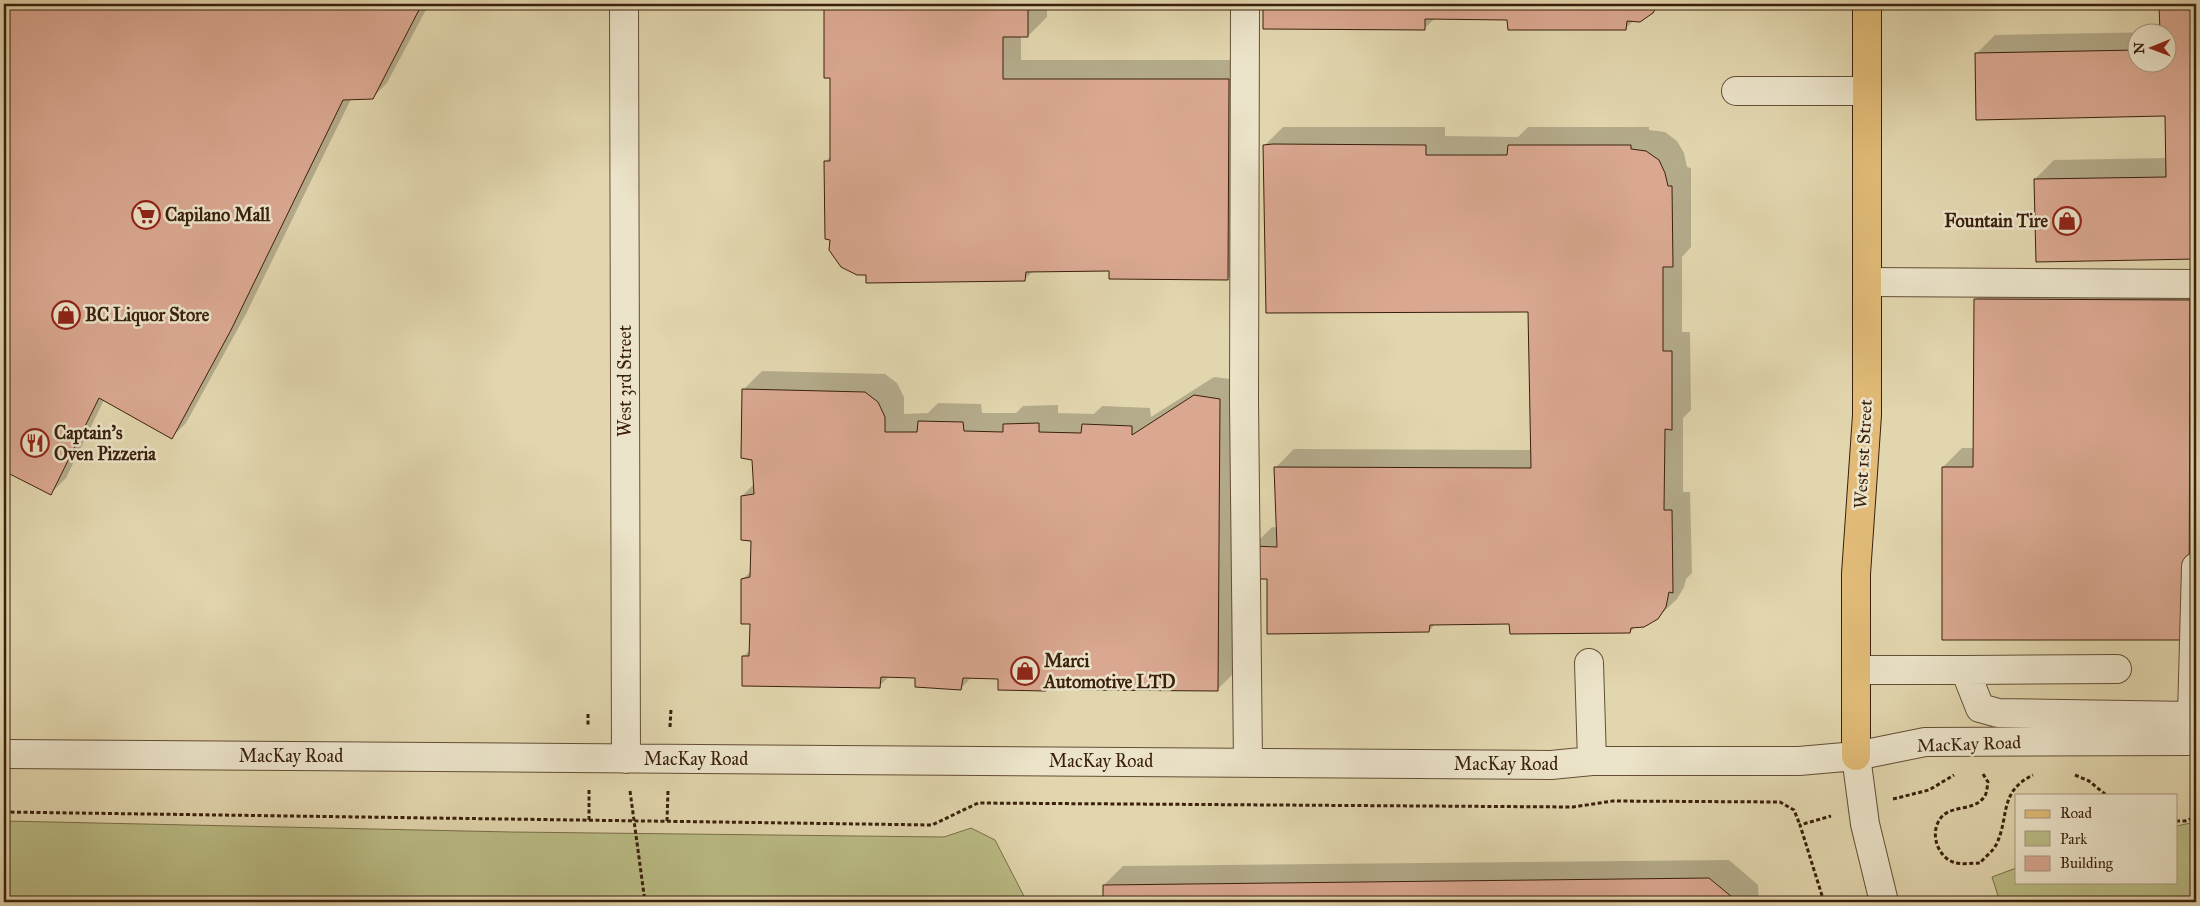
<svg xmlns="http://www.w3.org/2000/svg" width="2200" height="906" viewBox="0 0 2200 906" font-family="'IM FELL Great Primer',serif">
	<rect width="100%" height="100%" fill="#e2d6ae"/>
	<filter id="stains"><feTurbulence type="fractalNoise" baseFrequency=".004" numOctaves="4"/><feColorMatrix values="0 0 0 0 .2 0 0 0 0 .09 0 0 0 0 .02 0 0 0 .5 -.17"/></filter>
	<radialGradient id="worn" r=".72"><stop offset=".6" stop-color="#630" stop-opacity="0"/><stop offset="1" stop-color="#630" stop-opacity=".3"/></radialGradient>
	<path fill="#babc85" stroke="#7a6e48" d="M4,821l507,11 433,5 27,-9 24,12 32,62h-1023z
		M2196,822v80h-196l-8,-25 24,-9v14h160v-56z"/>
	<path fill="#0003" fill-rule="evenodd" d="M4,4h425l-42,79 -15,15 -21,1 -105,215 -60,109 -15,15 -67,-38 -38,78 -15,15 -47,-23z
		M825,4h222v13l-19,19h-7v24h227l-2,200 -19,19 -117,-9 -77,1 -8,8 -158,-5 -36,-36 -6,-76 6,-6 1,-79h-7z
		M1264,4h396l-8,8 -18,8 -8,8 -117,-10h-74l-11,11 -160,-1z
		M2161,4h35v253l-159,3 -2,-81 19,-19 113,-2 -1,-43 -190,-61 19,-19 166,-3zM2138,32h30v30h-30z
		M1283,127h162v9l73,1 10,-10h121v3l16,2 12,9 7,12 3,14 4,1v79l-9,10v75h8l1,78 -8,8v74h7l2,81 -6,6 -2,8 -7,12 -20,19 -21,8 -6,6 -120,-9h-74l-7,8 -161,-53 -15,-32 19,-19 6,1 -3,-60 19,-19 238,1 -2,-139 -266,-165z
		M1994,281h202v349l-253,-163 19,-19h13v-148z
		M762,371l123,3 12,9 7,14v17l24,-1 10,-10 43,1 1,9h34l7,-7 35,-1v8l36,1 8,-8 48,2 1,9 63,-40 24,3 -1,290 -19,19 -136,-10 -28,2 -8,9 -47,-12 -27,-1 -11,11 -45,-11 -26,-1 -11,10 -136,-29 8,-8v-26l-8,-44 9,-9v-30l-10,-44 12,-12v-25l-11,-69z
		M1729,860l29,25 1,17h-655v-17l19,-19z"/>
	<path fill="#daa891" stroke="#3a200c" d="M4,4h418l-49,95 -30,1 -112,230 -59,109 -73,-41 -48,97 -47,-24z
		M824,4h204v33h-25v42h226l-1,201 -119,-1v-8l-83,1 -1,9 -159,2v-8h-9l-16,-8 -12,-17 1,-10 -5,-1 -1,-78h6v-83h-6z
		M1263,4h395l-5,9 -13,9 -13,-1 -1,9h-118l-1,-10 -82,-1v11l-162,-1z
		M2159,4h37v255l-160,3 -2,-83 132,-2 -1,-61 -189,4 -1,-67 163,-3v12h30v-30h-8z
		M1273,144l153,1v10h81l1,-10h123v4l15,2 13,9 6,13 3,13h4l1,81h-10v84h9v79l-7,-1 -1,81h8l1,83 -4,-1 -3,15 -8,12 -14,8 -13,1 -1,5 -120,1 -1,-10 -79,1 -1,7 -162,2v-55h-15v-33l25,1 -3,-80 257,1 -3,-156 -262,1 -3,-168z
		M1974,299l216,1 -1,340h-247v-173h31z
		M742,389l123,3 13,10 7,15v15h32l1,-11 45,1 1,9 39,1v-8l36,-1v9l42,1 1,-9 50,2v9l62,-40 26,4 -2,292 -138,-1v-9l-34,2v8l-48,-1v-11l-35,-1 -2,12 -46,-3v-9l-34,-1 -1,11 -138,-2v-30h7l1,-32h-9v-45l9,-2 1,-36 -10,-1v-44l13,-2 -2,-34 -11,-2z
		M1709,878l29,24h-635v-17z"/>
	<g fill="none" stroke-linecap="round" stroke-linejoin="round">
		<defs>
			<path id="minor" d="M624,4l2,755
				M1245,4l-1,398 4,360
				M1736,91h131
				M1867,282l329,2
				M1589,663l3,98
				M1856,670h109l15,38 18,5 194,3 4,-149
				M1965,670l152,-1
				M4,754l1547,11 41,-4h207l57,-5 69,-14 271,-1
				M1856,756l9,68 19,78"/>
			<path id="major" d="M1856,756v-182l11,-159v-411"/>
		</defs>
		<use href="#minor" stroke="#644e34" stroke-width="30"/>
		<use href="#major" stroke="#3a200c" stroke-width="30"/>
		<path stroke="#3a200c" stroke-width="3" stroke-dasharray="4 2.5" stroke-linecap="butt" d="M588,714v12
			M670,727l1,-18
			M1983,774l5,8c-1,5 -1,12 -4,15 -10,15 -34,7 -44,22 -10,14 -3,37 13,43 7,3 20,1 27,1 5,-6 13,-12 16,-18 14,-28 2,-53 37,-70
			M2075,775l14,6 17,14
			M589,790v30
			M630,791l15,111
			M1893,799l36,-9 25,-15
			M4,812l928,13 46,-22 595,4 40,-6 167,1 14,8 6,15
			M667,821l1,-30
			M2176,821h9l11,-4
			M1824,902l-24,-77 31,-9"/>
		<use href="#minor" stroke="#ece4ca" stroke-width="28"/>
		<use href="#major" stroke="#e1bb77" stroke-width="28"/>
	</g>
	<defs>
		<symbol id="supermarket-ring" viewBox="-11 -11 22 22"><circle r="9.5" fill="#ece4ca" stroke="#8f2418" stroke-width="1.5"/><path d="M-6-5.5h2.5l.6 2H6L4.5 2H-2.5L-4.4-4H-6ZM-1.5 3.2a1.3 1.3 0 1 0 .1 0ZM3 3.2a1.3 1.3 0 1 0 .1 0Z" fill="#8f2418"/></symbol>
		<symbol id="shop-ring" viewBox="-11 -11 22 22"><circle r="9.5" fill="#ece4ca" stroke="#8f2418" stroke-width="1.5"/><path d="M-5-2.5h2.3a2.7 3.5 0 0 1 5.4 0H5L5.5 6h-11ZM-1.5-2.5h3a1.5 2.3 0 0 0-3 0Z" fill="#8f2418"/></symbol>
		<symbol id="restaurant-ring" viewBox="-11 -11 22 22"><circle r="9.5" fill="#ece4ca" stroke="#8f2418" stroke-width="1.5"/><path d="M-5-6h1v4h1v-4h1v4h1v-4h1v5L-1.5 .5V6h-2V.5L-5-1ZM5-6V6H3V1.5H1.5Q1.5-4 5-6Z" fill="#8f2418"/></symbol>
	</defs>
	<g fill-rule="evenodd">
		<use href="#supermarket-ring" x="130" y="199" width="32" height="32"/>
		<use href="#shop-ring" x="2051" y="205" width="32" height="32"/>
		<use href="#shop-ring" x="50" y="299" width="32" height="32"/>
		<use href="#restaurant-ring" x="19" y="427" width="32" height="32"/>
		<use href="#shop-ring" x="1009" y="655" width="32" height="32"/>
	</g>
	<g text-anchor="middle" stroke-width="5" stroke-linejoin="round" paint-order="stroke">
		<g font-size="18" font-weight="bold" fill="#3a200c" stroke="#ece4ca" text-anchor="start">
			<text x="165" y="221">Capilano Mall</text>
			<text x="2048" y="227" text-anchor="end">Fountain Tire</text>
			<text x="85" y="321">BC Liquor Store</text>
			<text x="54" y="439">Captain's<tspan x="54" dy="21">Oven Pizzeria</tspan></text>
			<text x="1044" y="667">Marci<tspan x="1044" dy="21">Automotive LTD</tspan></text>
		</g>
		<g font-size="18" fill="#3a200c" stroke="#ece4ca">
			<text transform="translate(625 381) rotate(-90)" y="6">West 3rd Street</text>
			<text transform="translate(1863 454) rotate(-87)" y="6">West 1st Street</text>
			<text transform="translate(1969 744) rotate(-2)" y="6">MacKay Road</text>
			<text x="291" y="762">MacKay Road</text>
			<text x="696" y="765">MacKay Road</text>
			<text x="1101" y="767">MacKay Road</text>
			<text x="1506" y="770">MacKay Road</text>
		</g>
	</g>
	<rect width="2200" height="906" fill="none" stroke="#e2d6ae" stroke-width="20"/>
	<rect x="5" y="5" width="2190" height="896" fill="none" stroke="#3a200c" stroke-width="2.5"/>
	<rect x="10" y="10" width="2180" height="886" fill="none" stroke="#3a200c"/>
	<rect x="2015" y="794" width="162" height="90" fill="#ece4ca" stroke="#a5967e"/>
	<rect x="2025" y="810" width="25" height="8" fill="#e1bb77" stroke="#a5967e"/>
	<text x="2060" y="818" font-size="15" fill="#3a200c">Road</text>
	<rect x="2025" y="831" width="25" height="15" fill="#babc85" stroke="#a5967e"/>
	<text x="2060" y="844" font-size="15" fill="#3a200c">Park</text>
	<rect x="2025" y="856" width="25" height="15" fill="#daa891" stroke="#a5967e"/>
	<text x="2060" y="868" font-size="15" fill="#3a200c">Building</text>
	<g transform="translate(2152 48) rotate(269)"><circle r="24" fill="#ece4ca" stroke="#a5967e"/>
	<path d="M0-4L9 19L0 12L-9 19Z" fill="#8f2418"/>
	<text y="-8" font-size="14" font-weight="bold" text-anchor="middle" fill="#3a200c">N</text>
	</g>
	<rect width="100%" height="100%" filter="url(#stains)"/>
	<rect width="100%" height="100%" fill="url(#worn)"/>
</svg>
